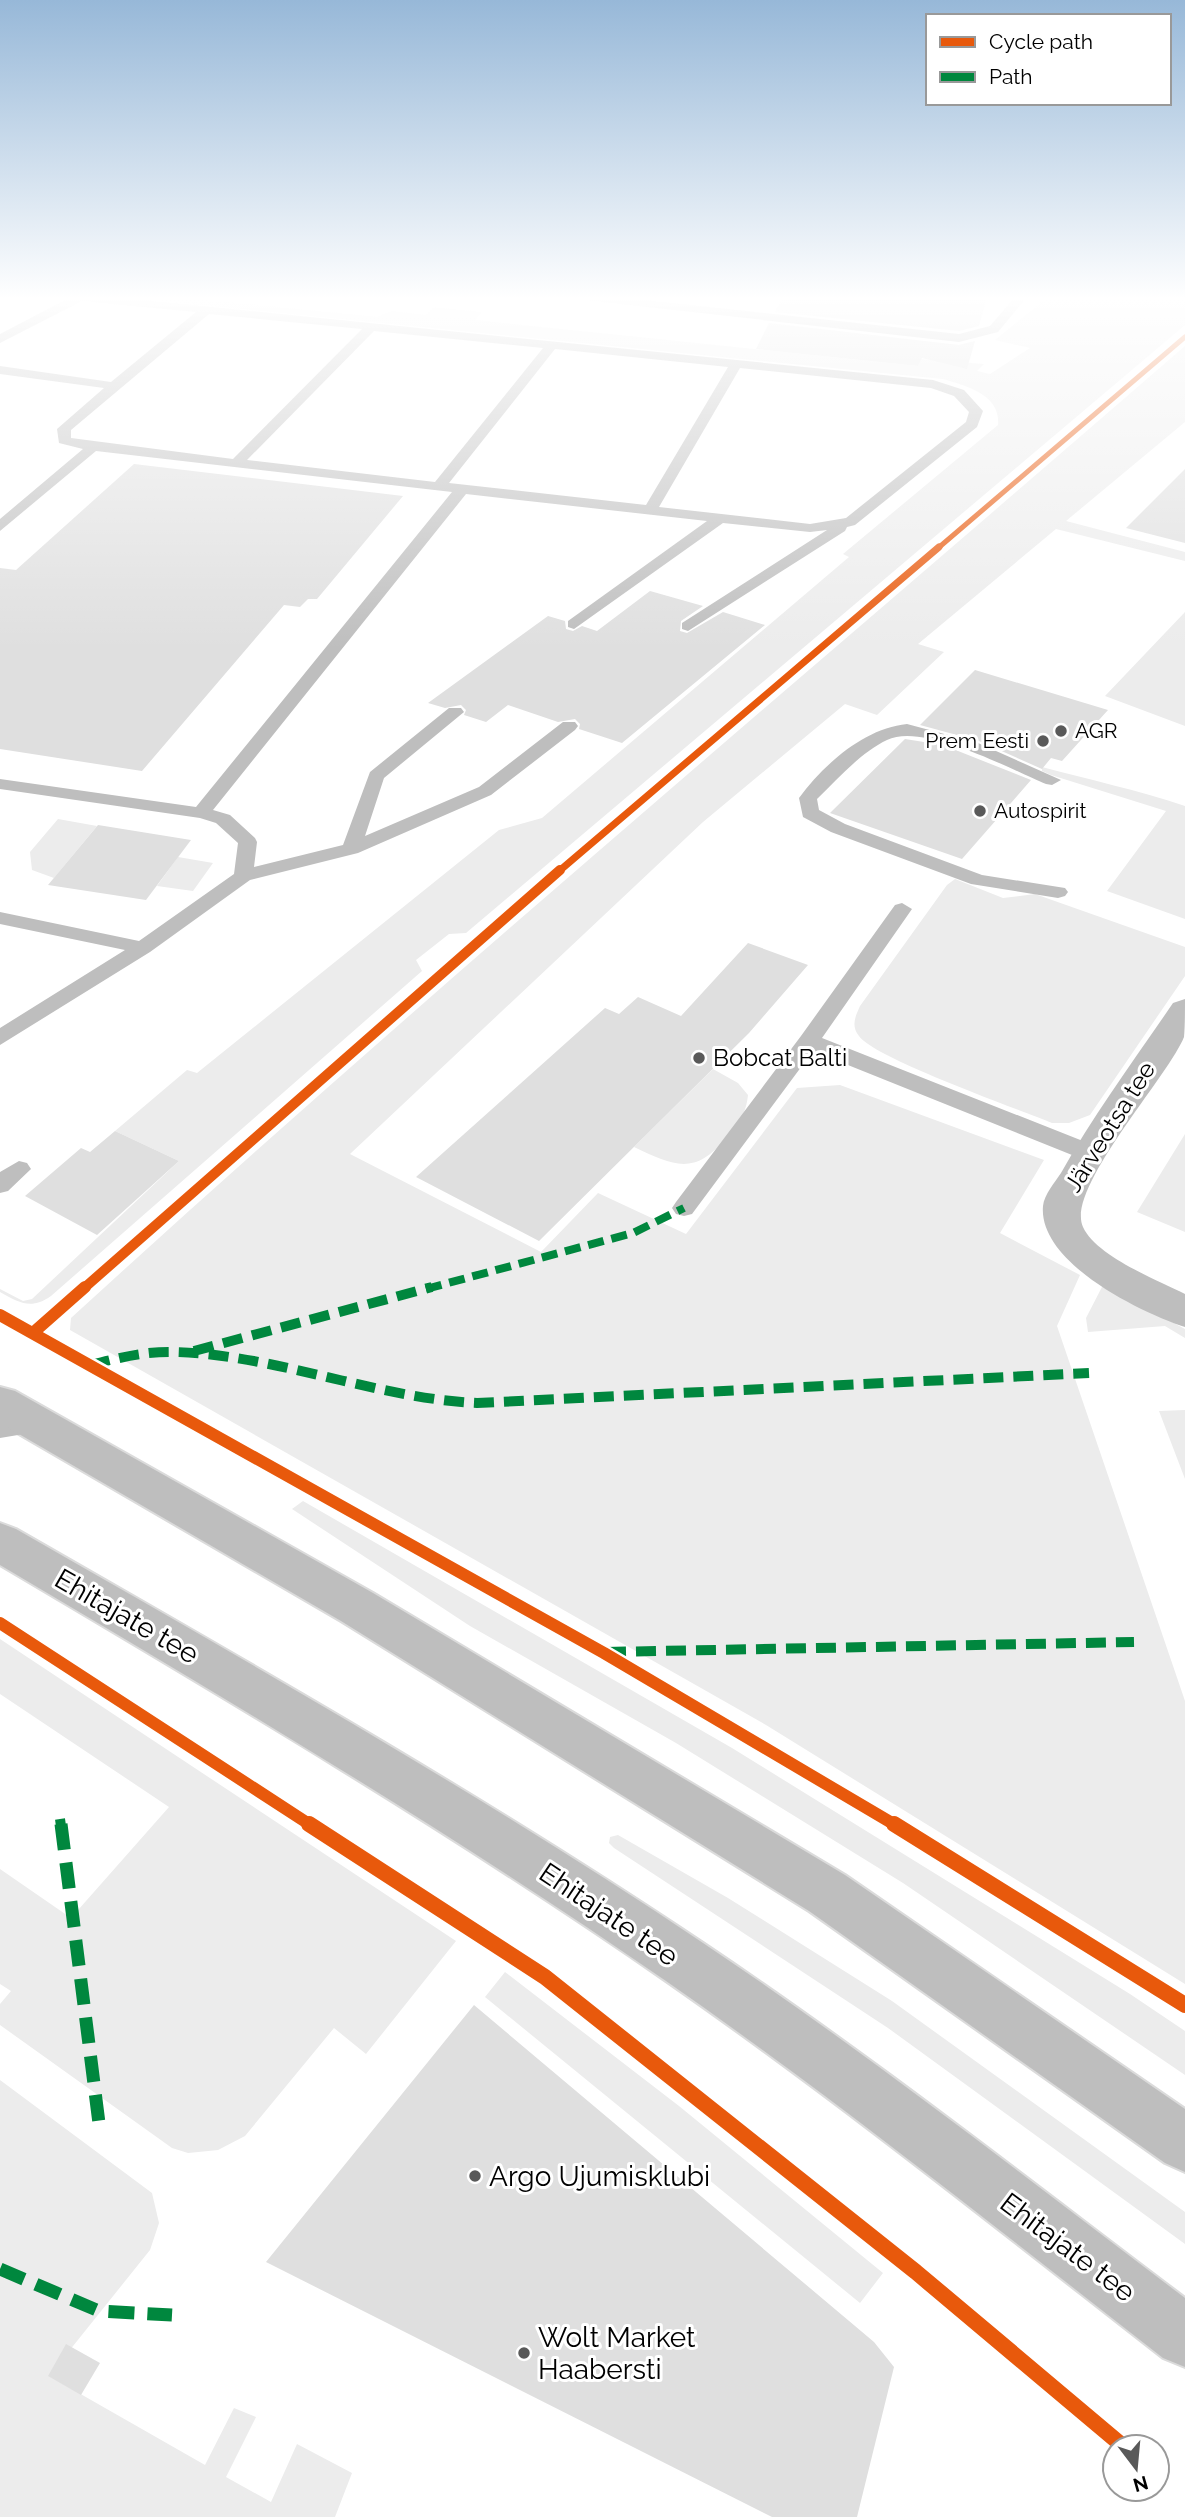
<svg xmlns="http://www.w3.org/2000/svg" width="1185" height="2517" viewBox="0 0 1185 2517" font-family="Raleway,sans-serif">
	<rect width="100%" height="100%" fill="#fff"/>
	<path fill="#ececec" d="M121,297h59l197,20 15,-6 34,4 8,-8 48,5 -7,8 443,46 3,-7 63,5 -7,7 13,3 40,-26 -35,-8 53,-43h137v28l-719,608 -17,1 -33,26 6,11 -371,325c-20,14 -31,7 -51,-4v-3l23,12 9,-2 147,-138 -64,-30 72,-61 10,3 302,-243 43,-12 307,-261 -6,-3 155,-129c3,-30 -31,-39 -55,-46z
		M1185,346v76l-119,99 119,31v9l-129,-32 -138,115 26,8 -67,63 -32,-11 -142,118 -353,332 191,98 57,-59 88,41 111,-146 43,-3 204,75 -44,73 80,42 -23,51 128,375v283l-419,-259 -696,-395 1,-12c364,-333 742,-649 1114,-972z
		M1185,612v114l-80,-30z
		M1042,767c48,13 96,23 143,39v113l-78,-28 59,-80 -115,-36 -9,-4z
		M58,819l39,7 -43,52 -22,-8 -2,-18z
		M178,857l35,6 -20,28 -36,-5z
		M955,879l48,19 32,-4 150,53v29l-95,139 -21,8h-17c-34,-14 -178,-65 -193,-87 -8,-10 -4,-19 1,-30l87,-121z
		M713,1069l25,14 10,12c-2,20 -10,28 -22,43 -31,38 -52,28 -92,9z
		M1185,1134v98l-48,-20z
		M1103,1285l82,44v9l-20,-12 -77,6 -2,-14z
		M1185,1410v69l-26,-68z
		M303,1501l429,247 398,246 55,37v44l-282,-192 -227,-140 -206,-117 -178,-117z
		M0,1639l456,302 -90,113 -32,-26 -89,108 -27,14 -30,3 -16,-5 -172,-123v-21l11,-13 -11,-7v-115l71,49 98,-111 -169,-113z
		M618,1835l110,63 164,103 293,211v32l-297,-216 -274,-180 -5,-5 1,-6z
		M505,1972l174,134 204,167 -23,30 -375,-306z
		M0,2080l152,113 7,30 -9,27 -101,126 156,89 29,-57 22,9 -30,60 45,25 26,-58 55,29 -17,44h-335z"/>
	<path fill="#dfdfdf" d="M783,297h204l-8,29 -20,5 -184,-19z
		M769,323l190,22 16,-4 -8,28 -45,-11 -4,8 -162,-17z
		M134,464l269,32 -86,103h-9l-8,8 -16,-2 -142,166 -142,-22v-181l16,2z
		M1185,469v74l-59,-15z
		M650,591l53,15 -22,15 -1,10 7,2 36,-21 42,13 -143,118 -43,-14 1,-5 -5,-5 -17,3 -50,-17 -22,17 -22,-7 2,-5 -5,-5 -16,3 -17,-5 120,-87 17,5 1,8 7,2 9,-5 15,5z
		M975,670l133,40 -46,51 -11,-3 -9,11 -63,-28 -59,-16z
		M905,739l38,6 88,35 -69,79 -132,-46z
		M98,825l93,15 -45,60 -98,-15z
		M748,943l60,22 -59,68 -210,208 -123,-64 189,-169 14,6 19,-17 43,19z
		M115,1131l64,30 -82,74 -72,-39 56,-48 9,4z
		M474,2005l400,337 20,25 -37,150h-85l-506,-255z
		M66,2344l34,19 -19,32 -33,-19z"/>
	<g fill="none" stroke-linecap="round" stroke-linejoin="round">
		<defs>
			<path id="primary" d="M0,1387l15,4 358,202 472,282 340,234v63l-20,-9 -356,-252 -468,-290 -341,-198z
				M0,1523l16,6c232,133 465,265 687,414 166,111 323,235 482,355v69l-22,-9c-164,-128 -326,-258 -497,-377 -215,-149 -441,-283 -666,-416z"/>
		</defs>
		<use href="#primary" stroke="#dbdbdb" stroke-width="4"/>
		<path fill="#bebebe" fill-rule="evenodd" d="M71,297h43l819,83 31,10 19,21 -6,16 -122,98 -8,2 -2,4 -157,100 -6,-2v-6l145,-93 -17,2 -87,-9 -149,106 -6,-2v-6l139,-100 -241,-27 -253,316 17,5 25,23 2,4 -3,25 89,-22 27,-73 79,-64h12l3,4 -80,66 -19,58 114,-49 84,-65h12l3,4 -3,4 -84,65 -133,58 -108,27 -100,72 -150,93v-17l125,-78 -125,-26v-12l139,29 95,-67 4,-31 -22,-20 -16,-5 -200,-29v-10l196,28 256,-315 -356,-41 -96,80v-12l83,-70 -24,-6 -2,-14 47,-41 -104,-14v-8l111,16 85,-70 -114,-11 -82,42v-9zM209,314l153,15 -129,130 -162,-21v-8zM374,331l169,17 -108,134 -188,-22zM555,349l173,18 -82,138 -197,-22zM740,368l191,20 23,8 15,16 -3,10 -120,96 -36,6 -151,-17z
			M579,297h38l342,37 31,-8 25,-29h12l-29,35 -39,10 -374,-42z
			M907,724l71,19 83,37 -9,5 -6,-1c-36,-15 -123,-62 -159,-44 -27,13 -48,38 -70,59l2,11 26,14 137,51 83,13 3,4 -3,4 -7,2 -87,-14 -140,-52 -28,-15 -4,-19c25,-34 66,-70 108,-74z
			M902,903l10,6 -90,129 276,109 4,6 -4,6h-16l-269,-108 -121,163 -8,2 -8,-2 -4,-6 4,-6 125,-166 94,-131z
			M19,1161l8,2 4,6 -23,22 -8,2v-21z
			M33,1412l9,3 4,8 -4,8 -42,7v-22z"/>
		<path fill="#bebebe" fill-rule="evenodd" d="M1185,999c0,11 0,28 -1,38 -16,40 -119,152 -101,190 13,29 74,53 102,67v33c-46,-15 -147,-65 -142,-121 1,-11 12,-24 18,-33 33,-59 74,-114 112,-170z"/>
		<use href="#primary" fill="#bebebe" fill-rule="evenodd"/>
		<path stroke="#00873e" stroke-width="8" stroke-dasharray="16 8" stroke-linecap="butt" d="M426,1289l207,-56 51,-25"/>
		<path stroke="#00873e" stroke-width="10" stroke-dasharray="20 10" stroke-linecap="butt" d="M194,1351l238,-64
			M90,1365c28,-7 56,-14 85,-13 103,3 199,46 302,51l612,-30
			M606,1652l528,-10
			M60,1819l1,7"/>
		<path stroke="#00873e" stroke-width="13" stroke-dasharray="26 13" stroke-linecap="butt" d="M61,1824l39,307
			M0,2269l99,42 73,4"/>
		<defs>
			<path id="cycleway-far4" d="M937,549l248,-212"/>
			<path id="cycleway-far3" d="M558,872l381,-325"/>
			<path id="cycleway-far2" d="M83,1289l477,-419"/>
			<path id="cycleway-far1" d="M0,1315l604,338 293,173
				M34,1332l51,-45
				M0,1623l312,203"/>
			<path id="cycleway" d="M309,1824l236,153 371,295 208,175
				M894,1824l291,181"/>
		</defs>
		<use href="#cycleway-far4" stroke="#fff" stroke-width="8"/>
		<use href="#cycleway-far3" stroke="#fff" stroke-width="10"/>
		<use href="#cycleway-far2" stroke="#fff" stroke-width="13"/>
		<use href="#cycleway-far1" stroke="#fff" stroke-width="17"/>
		<use href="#cycleway" stroke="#fff" stroke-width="20"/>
		<use href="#cycleway-far4" stroke="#e8590c" stroke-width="5"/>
		<use href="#cycleway-far3" stroke="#e8590c" stroke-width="7"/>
		<use href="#cycleway-far2" stroke="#e8590c" stroke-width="10"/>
		<use href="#cycleway-far1" stroke="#e8590c" stroke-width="12"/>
		<use href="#cycleway" stroke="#e8590c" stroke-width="16"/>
	</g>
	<linearGradient id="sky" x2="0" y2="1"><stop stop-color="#97b8d8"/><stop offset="0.46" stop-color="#fff"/><stop offset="1" stop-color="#fff" stop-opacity="0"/></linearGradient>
	<rect width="1185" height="649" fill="url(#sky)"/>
	<g fill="#595959" stroke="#fff" stroke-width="2.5">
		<circle cx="1061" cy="731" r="7"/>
		<circle cx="1043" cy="741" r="7"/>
		<circle cx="980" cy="811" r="7"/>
		<circle cx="699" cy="1058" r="7"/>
		<circle cx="475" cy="2176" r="7"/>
		<circle cx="524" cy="2353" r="7"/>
	</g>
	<g text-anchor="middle" stroke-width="6" stroke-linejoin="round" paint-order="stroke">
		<g font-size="21" fill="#000" stroke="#fff" text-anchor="start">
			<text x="1075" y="738">AGR</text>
			<text x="1029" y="748" text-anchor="end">Prem Eesti</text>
			<text x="994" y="818">Autospirit</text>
		</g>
		<g font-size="24" fill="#000" stroke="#fff" text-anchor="start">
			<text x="713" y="1066">Bobcat Balti</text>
		</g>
		<g font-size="24" fill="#000" stroke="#fff">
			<text transform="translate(1110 1127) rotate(-58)" y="8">Järveotsa tee</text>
		</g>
		<g font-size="28" fill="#000" stroke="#fff">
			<text transform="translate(127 1616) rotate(30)" y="10">Ehitajate tee</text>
			<text transform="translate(609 1914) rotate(34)" y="10">Ehitajate tee</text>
			<text transform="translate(1068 2247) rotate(37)" y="10">Ehitajate tee</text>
		</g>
		<g font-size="28" fill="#000" stroke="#fff" text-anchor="start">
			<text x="489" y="2186">Argo Ujumisklubi</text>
			<text x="538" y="2347">Wolt Market<tspan x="538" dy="32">Haabersti</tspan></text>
		</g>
	</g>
	<rect x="926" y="14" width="245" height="91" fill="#ffffff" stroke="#999999" stroke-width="2"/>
	<rect x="940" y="37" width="35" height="10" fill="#e8590c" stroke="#999999" stroke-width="2"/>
	<text x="989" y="49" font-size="21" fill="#000000">Cycle path</text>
	<rect x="940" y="72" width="35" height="10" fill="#00873e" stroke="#999999" stroke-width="2"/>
	<text x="989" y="84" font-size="21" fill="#000000">Path</text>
	<g transform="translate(1136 2468) rotate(164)"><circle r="33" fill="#ffffff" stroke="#999999" stroke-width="2"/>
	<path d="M0-5L12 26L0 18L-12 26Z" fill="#595959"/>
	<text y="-10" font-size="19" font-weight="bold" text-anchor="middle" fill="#000000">N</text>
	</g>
</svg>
